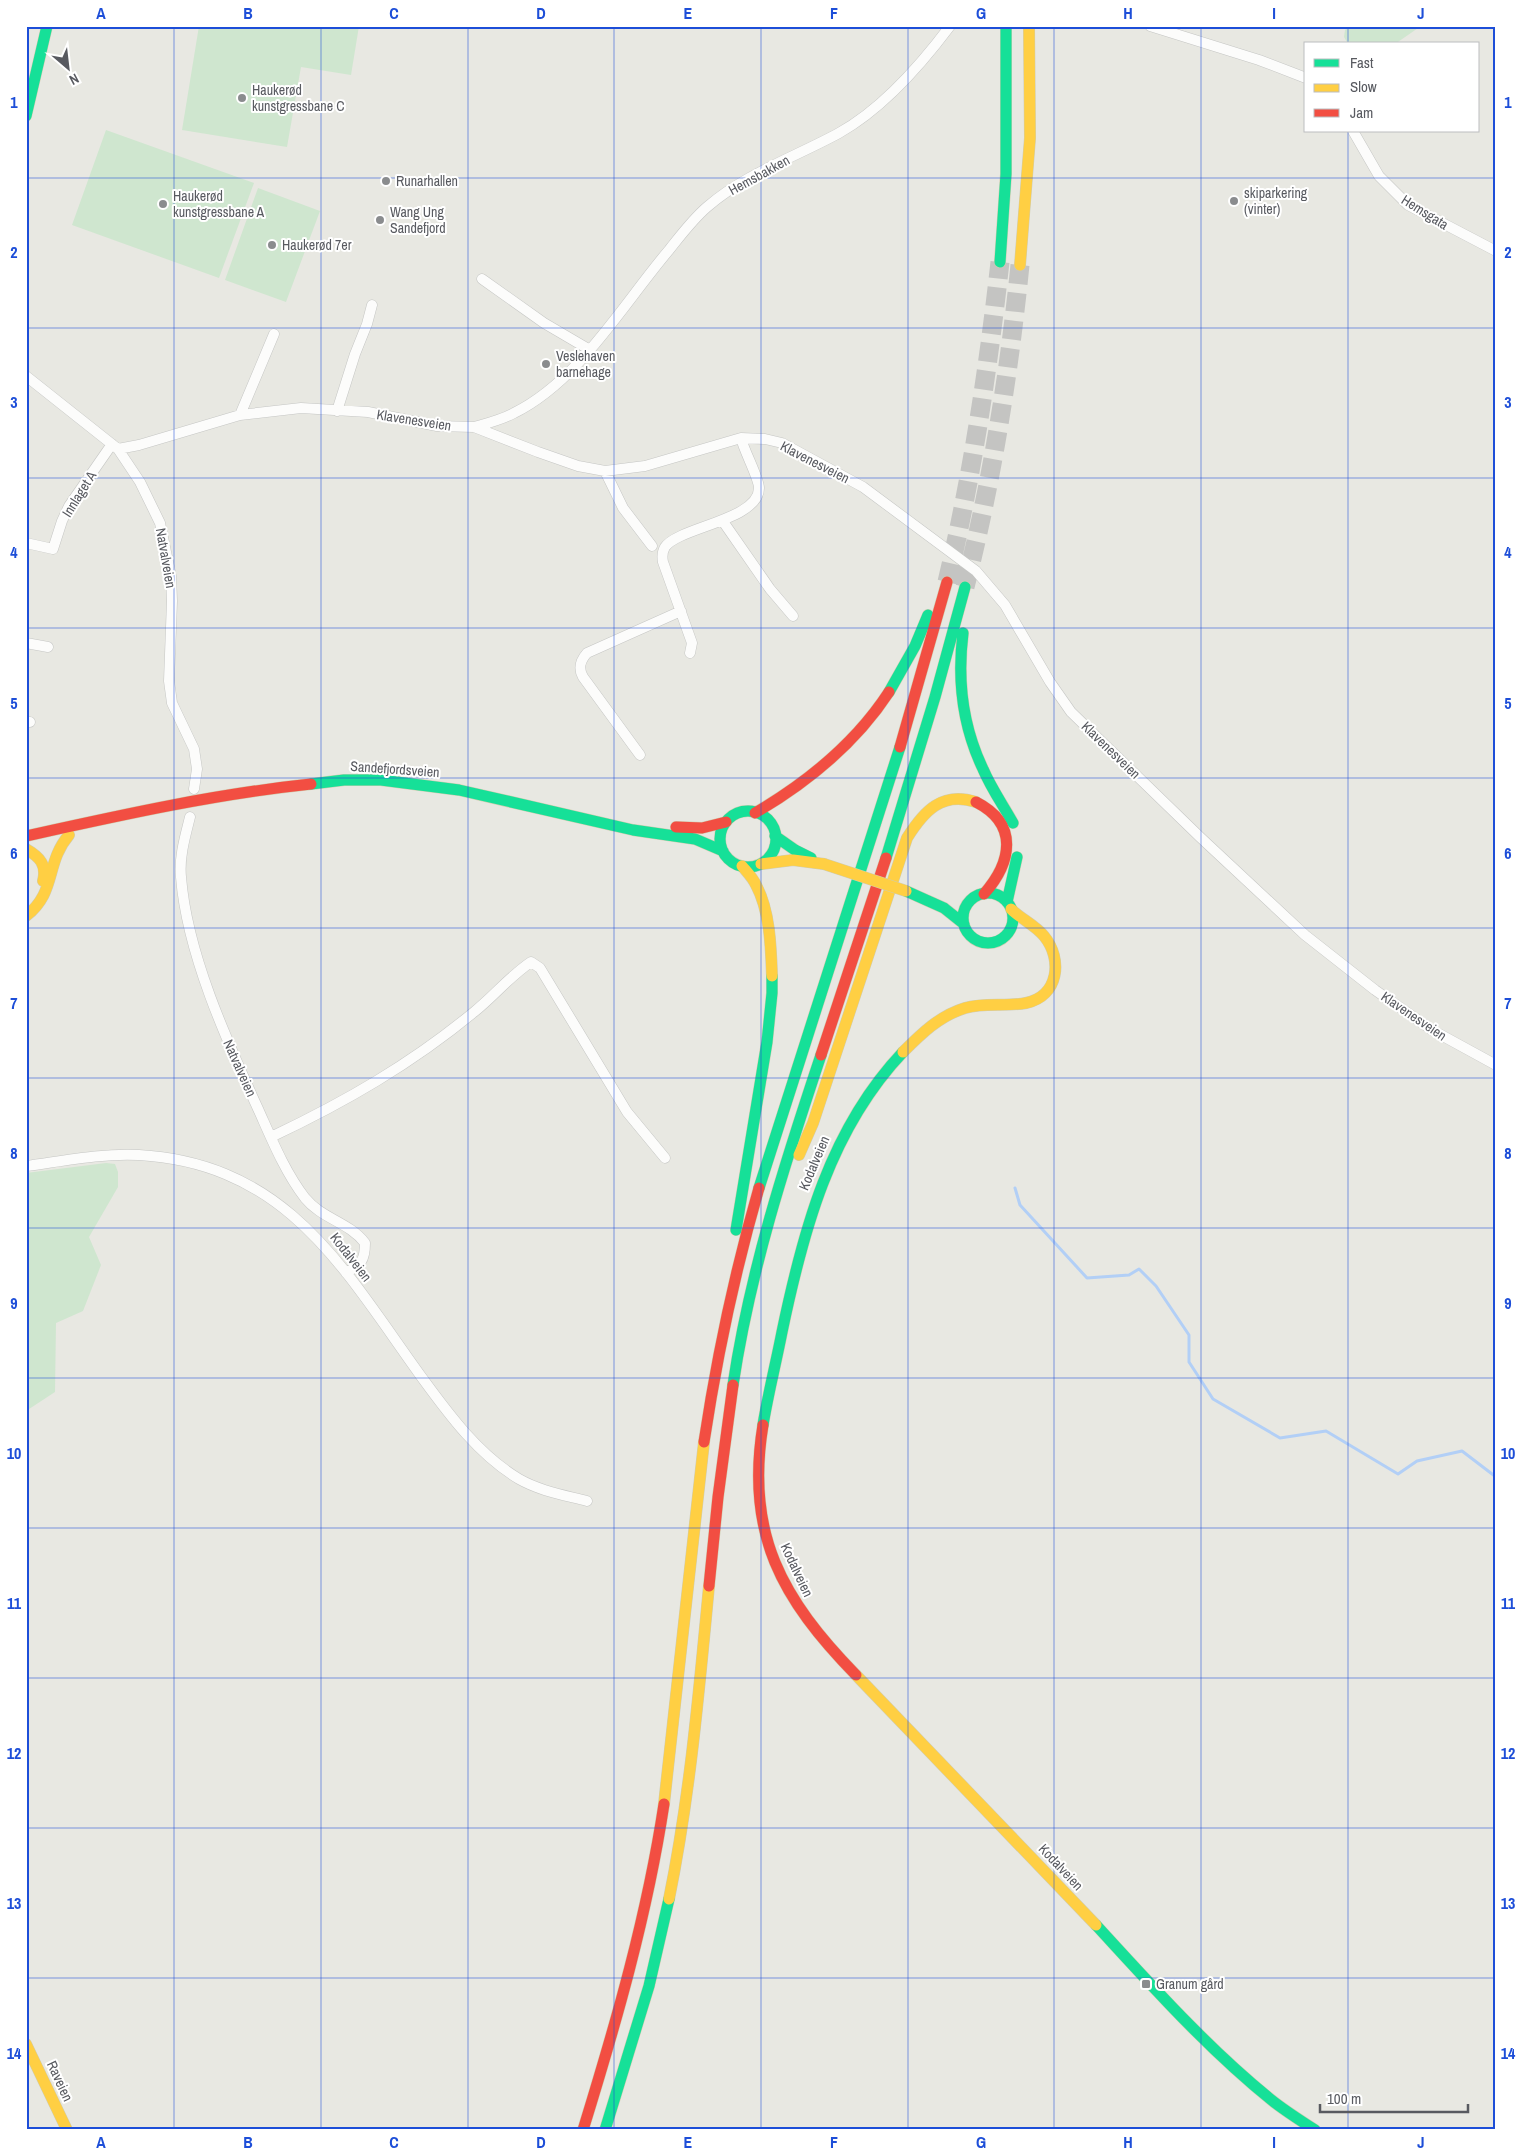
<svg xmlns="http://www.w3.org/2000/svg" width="1522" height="2156" viewBox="0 0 1522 2156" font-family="'Archivo Narrow',sans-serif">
	<rect width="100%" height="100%" fill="#e8e8e2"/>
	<path fill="#cfe6cf" d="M199,26h160l-8,49 -50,-8 -14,80 -105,-17z
		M1349,26h72l-26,18h-47l-4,-7 1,-7z
		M106,130l148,53 -35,95 -147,-53z
		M258,188l62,23 -34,91 -61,-22z
		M106,1163l9,1 3,8v15l-29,50 12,28 -18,46 -27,12 -1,69 -29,19v-238z"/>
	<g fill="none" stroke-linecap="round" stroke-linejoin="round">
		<path stroke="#b2cff6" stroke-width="3" d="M1015,1188l5,17 67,73 42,-3 10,-6 17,17 33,49v27l24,37 67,39 46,-7 72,43 19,-13 45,-10 34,26"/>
		<path stroke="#c4c4c2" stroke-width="19" stroke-dasharray="19 9" stroke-linecap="butt" d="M947,582c25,-106 41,-212 53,-320
			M965,587c27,-106 44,-213 55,-322"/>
		<defs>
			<path id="street" d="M1150,26l109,34 47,18
				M1353,131l26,45 29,29 88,46
				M482,279l62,44 46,27
				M26,376l92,73 22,33 20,41 11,53 1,25 -3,80 3,22 22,46 3,20 -3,20
				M337,411l18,-57 12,-30 5,-19
				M240,415l34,-81
				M474,427c14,-4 27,-7 40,-14 65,-32 109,-109 155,-163 12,-15 23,-30 38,-43 38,-33 88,-50 132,-74 43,-24 81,-67 111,-107
				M118,449l21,-4 101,-30 61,-7 67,4 69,14 37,1 64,25 40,14 27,5 40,-5 96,-28 24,1 17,4 81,44 113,84 29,34 45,77 21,30 130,126 104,97 70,55 57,40 64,35
				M605,471l18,37 29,38
				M722,520l48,69 23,27
				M26,543l27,6 9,-28 7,-15 43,-62
				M26,643l22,4
				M690,653l2,-10 -29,-81c-1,-5 -1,-10 2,-15 14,-20 94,-27 94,-59 0,-10 -15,-37 -18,-50
				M26,722h4
				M640,755l-57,-78c-5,-9 -3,-16 4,-24l94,-42
				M190,817c-5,20 -11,40 -9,60 6,77 46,164 78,234 13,29 26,61 46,87 17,21 44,24 60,45 0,18 -4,21 -19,30
				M271,1137c74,-35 140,-73 203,-125 20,-16 36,-36 57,-50l9,6 87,144 38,46
				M26,1166c37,-5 76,-13 113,-11 150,9 205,115 284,224 27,37 56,76 96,100 21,12 45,16 68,22"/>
			<path id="fast" d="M26,116l21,-90
				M1000,262l6,-88v-148
				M963,633c-6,48 -1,92 20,136 8,19 20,36 30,54
				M889,692l26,-46 13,-31
				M311,784l33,-4h37l78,10 174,40 62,9 28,12
				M720 839a28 28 0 1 1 56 0a28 28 0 1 1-56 0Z
				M775,836l20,14 16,8
				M886,858l49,-161 30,-110
				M906,891l38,17 20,16
				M963 918a25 25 0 1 1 50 0a25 25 0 1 1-50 0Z
				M1007,902l10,-45
				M759,1188l141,-441
				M736,1230l31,-188 5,-49v-17
				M733,1385c17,-114 52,-222 88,-330
				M763,1425c5,-31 13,-62 19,-93 21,-101 48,-203 121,-280
				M1096,1925c56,61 113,125 178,177 13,10 27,19 41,28
				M605,2130l44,-144 20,-87"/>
			<path id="slow" d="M1020,265l10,-127 -1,-112
				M26,849c14,8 21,16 17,32
				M761,864l32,-4 31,4
				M742,866c5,6 11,12 14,19 14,26 15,62 16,91
				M26,916c31,-24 19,-53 43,-81
				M903,1052c18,-18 36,-36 62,-44 20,-6 41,-1 61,-5 33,-7 37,-44 18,-67 -9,-11 -23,-17 -33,-27
				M799,1155l14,-32 94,-285c17,-27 35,-47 69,-36
				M856,1675l240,250
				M664,1804l40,-362
				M669,1899c21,-103 30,-208 40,-313
				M26,2044l41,86"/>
			<path id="jam" d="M900,747l47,-165
				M976,802c43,22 36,60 8,92
				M755,813c53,-31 100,-69 134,-121
				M676,827l26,1 24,-6
				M26,836c95,-21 189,-42 285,-52
				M821,1055l65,-197
				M763,1425c-18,109 19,174 93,250
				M704,1442c13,-86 31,-171 55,-254
				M709,1586l9,-89 15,-112
				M583,2130c33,-107 64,-214 81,-326"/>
		</defs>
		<use href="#street" stroke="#c5c6c4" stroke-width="11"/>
		<use href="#fast" stroke="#d0ccaf" stroke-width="12"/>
		<use href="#slow" stroke="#d0ccaf" stroke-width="12"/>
		<use href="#jam" stroke="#d0ccaf" stroke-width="12"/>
		<use href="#street" stroke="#fcfcfb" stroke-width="10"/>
		<use href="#fast" stroke="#16e098" stroke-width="11"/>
		<use href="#slow" stroke="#ffcf43" stroke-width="11"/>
		<use href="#jam" stroke="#f24e42" stroke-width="11"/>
		<defs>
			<path id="slow-bridge" d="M824,864l82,27"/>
		</defs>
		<use href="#slow-bridge" stroke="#d0ccaf" stroke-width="12" stroke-linecap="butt"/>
		<use href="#slow-bridge" stroke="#ffcf43" stroke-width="11"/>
	</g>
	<path fill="none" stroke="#1d4ed8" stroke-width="1" stroke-opacity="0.55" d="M174,26v2104M321,26v2104M468,26v2104M614,26v2104M761,26v2104M908,26v2104M1054,26v2104M1201,26v2104M1348,26v18M1348,131v1999M26,178h1470M26,328h1470M26,478h1470M26,628h1470M26,778h1470M26,928h1470M26,1078h1470M26,1228h1470M26,1378h1470M26,1528h1470M26,1678h1470M26,1828h1470M26,1978h1470"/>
	<g fill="#8a8c8e" stroke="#fff" stroke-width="2">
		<circle cx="242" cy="98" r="5"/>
		<circle cx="386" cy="181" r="5"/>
		<circle cx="1234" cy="201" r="5"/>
		<circle cx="163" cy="204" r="5"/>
		<circle cx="380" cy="220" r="5"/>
		<circle cx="272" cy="245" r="5"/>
		<circle cx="546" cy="364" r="5"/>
		<rect x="1141" y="1979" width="10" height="10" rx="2.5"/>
	</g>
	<g text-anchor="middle" stroke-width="4" stroke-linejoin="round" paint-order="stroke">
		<g font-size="14" fill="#585a60" stroke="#fff" text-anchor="start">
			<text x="252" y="95">Haukerød<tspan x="252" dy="16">kunstgressbane C</tspan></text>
			<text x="396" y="186">Runarhallen</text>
			<text x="1244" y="198">skiparkering<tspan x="1244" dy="16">(vinter)</tspan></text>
			<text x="173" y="201">Haukerød<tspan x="173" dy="16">kunstgressbane A</tspan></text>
			<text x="390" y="217">Wang Ung<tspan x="390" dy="16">Sandefjord</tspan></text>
			<text x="282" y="250">Haukerød 7er</text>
			<text x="556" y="361">Veslehaven<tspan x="556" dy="16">barnehage</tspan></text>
			<text x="1156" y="1989">Granum gård</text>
		</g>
		<g font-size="14" fill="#585a60" stroke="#fff">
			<text transform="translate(759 175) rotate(-29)" y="5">Hemsbakken</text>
			<text transform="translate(1425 212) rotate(32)" y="5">Hemsgata</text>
			<text transform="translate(414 420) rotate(9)" y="5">Klavenesveien</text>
			<text transform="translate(815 462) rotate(27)" y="5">Klavenesveien</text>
			<text transform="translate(79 494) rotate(-58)" y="5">Innlaget A</text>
			<text transform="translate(166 558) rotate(80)" y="5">Natvalveien</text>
			<text transform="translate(1111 750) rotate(44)" y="5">Klavenesveien</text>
			<text transform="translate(395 769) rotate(4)" y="5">Sandefjordsveien</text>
			<text transform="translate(1414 1016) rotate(34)" y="5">Klavenesveien</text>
			<text transform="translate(240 1068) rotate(66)" y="5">Natvalveien</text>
			<text transform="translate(814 1163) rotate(-67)" y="5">Kodalveien</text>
			<text transform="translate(351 1257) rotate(52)" y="5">Kodalveien</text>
			<text transform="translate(797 1570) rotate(65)" y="5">Kodalveien</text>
			<text transform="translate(1061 1867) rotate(47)" y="5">Kodalveien</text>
			<text transform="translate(60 2081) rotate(65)" y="5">Raveien</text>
		</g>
	</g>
	<rect width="1522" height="2156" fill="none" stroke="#ffffff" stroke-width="55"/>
	<rect x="1304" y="42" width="175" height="90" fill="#ffffff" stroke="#bcbdbf"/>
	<rect x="1314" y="59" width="25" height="8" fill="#16e098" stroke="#bcbdbf"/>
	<text x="1350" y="68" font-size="15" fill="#585a60">Fast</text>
	<rect x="1314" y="84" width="25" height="8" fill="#ffcf43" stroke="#bcbdbf"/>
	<text x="1350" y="92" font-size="15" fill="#585a60">Slow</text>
	<rect x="1314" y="109" width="25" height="8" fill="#f24e42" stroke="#bcbdbf"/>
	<text x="1350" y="118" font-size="15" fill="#585a60">Jam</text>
	<g transform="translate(68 68) rotate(152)" stroke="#ffffff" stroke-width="4" paint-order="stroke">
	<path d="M0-4L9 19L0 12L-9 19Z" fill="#585a60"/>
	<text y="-8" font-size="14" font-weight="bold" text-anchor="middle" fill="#585a60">N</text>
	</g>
	<path d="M1320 2104v8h148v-8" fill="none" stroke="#585a60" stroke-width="2.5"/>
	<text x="1327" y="2104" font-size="15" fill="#585a60" stroke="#ffffff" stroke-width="4" paint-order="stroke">100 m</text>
	<rect x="28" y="28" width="1466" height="2100" fill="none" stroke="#1d4ed8" stroke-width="2"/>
	<g font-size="16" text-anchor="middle" font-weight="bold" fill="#1d4ed8">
		<text x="101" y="19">A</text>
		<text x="248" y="19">B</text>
		<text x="394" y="19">C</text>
		<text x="541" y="19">D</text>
		<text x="688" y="19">E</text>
		<text x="834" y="19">F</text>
		<text x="981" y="19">G</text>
		<text x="1128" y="19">H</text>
		<text x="1274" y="19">I</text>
		<text x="1421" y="19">J</text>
		<text x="14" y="108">1</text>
		<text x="1508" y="108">1</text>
		<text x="14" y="258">2</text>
		<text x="1508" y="258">2</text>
		<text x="14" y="408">3</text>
		<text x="1508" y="408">3</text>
		<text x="14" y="558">4</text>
		<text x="1508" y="558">4</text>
		<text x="14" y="709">5</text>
		<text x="1508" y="709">5</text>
		<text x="14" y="859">6</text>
		<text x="1508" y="859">6</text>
		<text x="14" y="1009">7</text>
		<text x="1508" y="1009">7</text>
		<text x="14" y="1159">8</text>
		<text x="1508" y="1159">8</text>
		<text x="14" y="1309">9</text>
		<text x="1508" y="1309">9</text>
		<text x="14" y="1459">10</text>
		<text x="1508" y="1459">10</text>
		<text x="14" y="1609">11</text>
		<text x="1508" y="1609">11</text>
		<text x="14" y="1759">12</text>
		<text x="1508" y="1759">12</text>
		<text x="14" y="1909">13</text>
		<text x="1508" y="1909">13</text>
		<text x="14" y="2059">14</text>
		<text x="1508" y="2059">14</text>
		<text x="101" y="2148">A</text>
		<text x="248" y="2148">B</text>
		<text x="394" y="2148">C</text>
		<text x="541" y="2148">D</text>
		<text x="688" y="2148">E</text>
		<text x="834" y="2148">F</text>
		<text x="981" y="2148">G</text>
		<text x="1128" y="2148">H</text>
		<text x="1274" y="2148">I</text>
		<text x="1421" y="2148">J</text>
	</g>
</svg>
